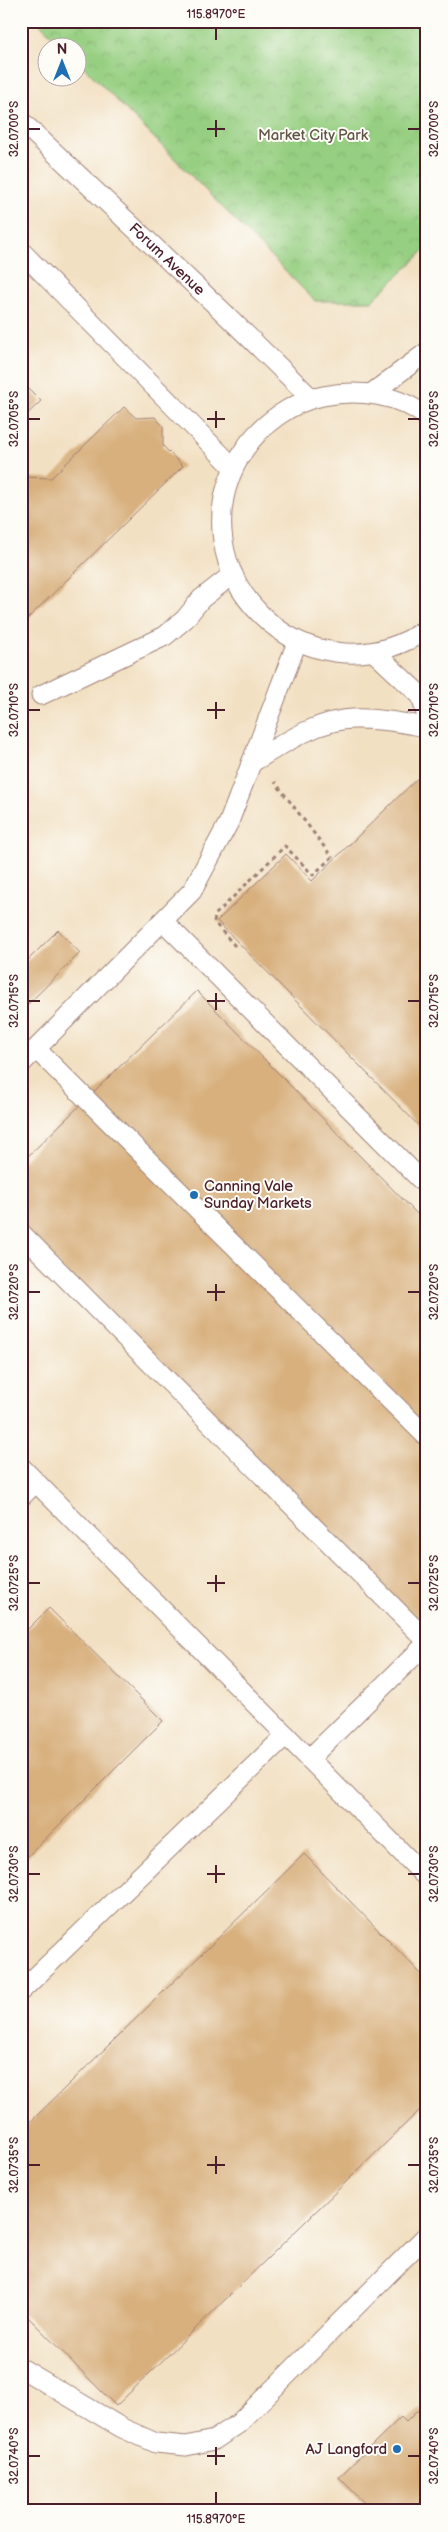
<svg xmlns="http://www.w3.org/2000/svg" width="448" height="2532" viewBox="0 0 448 2532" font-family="'Balsamiq Sans',sans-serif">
	<defs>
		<pattern id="park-crowns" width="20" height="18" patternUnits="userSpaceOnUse" patternTransform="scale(1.25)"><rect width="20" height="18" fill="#96cf81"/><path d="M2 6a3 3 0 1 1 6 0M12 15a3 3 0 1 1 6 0" fill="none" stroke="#83b170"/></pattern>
	</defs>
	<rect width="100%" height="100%" fill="#fdfcf7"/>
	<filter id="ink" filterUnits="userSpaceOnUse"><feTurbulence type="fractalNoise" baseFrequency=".02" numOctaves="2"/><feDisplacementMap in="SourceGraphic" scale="10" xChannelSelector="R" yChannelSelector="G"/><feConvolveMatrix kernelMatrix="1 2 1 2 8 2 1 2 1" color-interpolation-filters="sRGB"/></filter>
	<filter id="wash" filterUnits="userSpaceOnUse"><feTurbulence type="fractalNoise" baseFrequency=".0096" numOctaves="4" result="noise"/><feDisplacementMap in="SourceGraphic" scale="20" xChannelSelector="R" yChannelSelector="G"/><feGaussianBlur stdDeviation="1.12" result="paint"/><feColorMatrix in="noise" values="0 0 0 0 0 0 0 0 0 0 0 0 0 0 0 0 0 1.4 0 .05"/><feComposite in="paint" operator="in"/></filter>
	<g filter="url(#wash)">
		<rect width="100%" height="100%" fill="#f2e0c2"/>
		<path fill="url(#park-crowns)" stroke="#707756" d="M37,21h390v227l-55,53h-57l-237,-240v-13l-14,-1z"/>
		<g id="blocks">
			<path fill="#d8b07e" d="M21,381l20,20 -20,19z
				M124,407l12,11 19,-1 8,9v20l20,20 -162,159v-148l30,1z
				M427,769v365l-210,-213 69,-67 26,27z
				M58,930l22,23 -59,58v-44z
				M197,991l230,233v414l-406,-411v-64z
				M49,1608l114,113 -142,142v-227z
				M304,1854l123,126v123l-311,303 -95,-96v-179z
				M420,2408l7,7v96h-55l-33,-34 62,-60 5,5z"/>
		</g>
	</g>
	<g filter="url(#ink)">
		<use href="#blocks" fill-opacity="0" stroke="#9e8076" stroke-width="1"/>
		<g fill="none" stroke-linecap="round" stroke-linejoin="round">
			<defs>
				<g id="service">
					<path id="s1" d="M21,121l200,189 90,88"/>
					<path d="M21,251l212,216"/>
					<path d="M372,393l55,-41"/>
					<path d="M427,417c-29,-23 -69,-28 -104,-21 -31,6 -61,27 -79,54 -78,121 64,260 183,179"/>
					<path d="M374,652l47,44 6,21"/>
					<path d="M41,695l124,-59 20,-17 16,-20 32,-25"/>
					<path d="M251,763c31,-18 65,-43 102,-44 25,-1 50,4 74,8"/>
					<path d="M163,921l264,265"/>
					<path d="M36,1049l391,388"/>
					<path d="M21,1064l171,-173 37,-69 68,-180"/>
					<path d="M21,1233l406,408"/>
					<path d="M21,1467l406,411"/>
					<path d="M21,1497l15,-15"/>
					<path d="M309,1759l118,-116"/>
					<path d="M21,1991l265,-256"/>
					<path d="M21,2368l101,60 34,15 30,3 28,-6 24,-16 189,-189"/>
				</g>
			</defs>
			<use href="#service" stroke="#9e8076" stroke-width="21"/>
			<path stroke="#9e8076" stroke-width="3" stroke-dasharray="4 4" stroke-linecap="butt" d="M235,946l-21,-24 1,-7 70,-69 28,29 19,-18 -57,-75"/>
			<use href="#service" stroke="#fff" stroke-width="19"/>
		</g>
	</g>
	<path fill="none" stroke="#4a1f2b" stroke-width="2" d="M216,28v12M216,120v17M28,129h12M207,129h18M408,129h12M216,411v17M28,419h12M207,419h18M408,419h12M216,702v17M28,710h12M207,710h18M408,710h12M216,993v17M28,1001h12M207,1001h18M408,1001h12M216,1284v17M28,1292h12M207,1292h18M408,1292h12M216,1575v17M28,1583h12M207,1583h18M408,1583h12M216,1865v18M28,1874h12M207,1874h18M408,1874h12M216,2156v18M28,2165h12M207,2165h18M408,2165h12M216,2447v18M28,2456h12M207,2456h18M408,2456h12M216,2492v12"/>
	<g fill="#1f6fb2" stroke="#fdfcf7" stroke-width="2">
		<circle cx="194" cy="1195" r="5"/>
		<circle cx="397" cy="2449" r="5"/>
	</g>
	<g text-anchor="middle" stroke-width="4" stroke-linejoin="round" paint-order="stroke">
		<g font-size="15" fill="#615445" stroke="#fdfcf7">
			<text x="313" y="140">Market City Park</text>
		</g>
		<g font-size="15" fill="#4a1f2b" stroke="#fdfcf7">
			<text dy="5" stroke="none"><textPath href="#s1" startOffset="201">Forum Avenue</textPath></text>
		</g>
		<g font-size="15" fill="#4a1f2b" stroke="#fdfcf7" text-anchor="start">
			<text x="204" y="1191">Canning Vale<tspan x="204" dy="17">Sunday Markets</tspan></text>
			<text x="387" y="2454" text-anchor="end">AJ Langford</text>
		</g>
	</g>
	<rect width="448" height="2532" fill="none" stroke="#fdfcf7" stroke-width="55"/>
	<g transform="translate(62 62)"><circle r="24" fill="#fdfcf7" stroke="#b5a4a5"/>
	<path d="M0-4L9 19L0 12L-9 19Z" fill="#1f6fb2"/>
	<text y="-8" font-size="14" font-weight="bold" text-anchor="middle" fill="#4a1f2b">N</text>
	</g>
	<rect x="28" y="28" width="392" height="2476" fill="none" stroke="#4a1f2b" stroke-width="2"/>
	<g font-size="12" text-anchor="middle" fill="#4a1f2b">
		<text x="216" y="18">115.8970°E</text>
		<text transform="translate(14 129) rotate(-90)" y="4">32.0700°S</text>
		<text transform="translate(434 129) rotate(-90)" y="4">32.0700°S</text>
		<text transform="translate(14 419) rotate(-90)" y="4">32.0705°S</text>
		<text transform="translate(434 419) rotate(-90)" y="4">32.0705°S</text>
		<text transform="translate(14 710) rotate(-90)" y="4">32.0710°S</text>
		<text transform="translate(434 710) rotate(-90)" y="4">32.0710°S</text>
		<text transform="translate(14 1001) rotate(-90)" y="4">32.0715°S</text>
		<text transform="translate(434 1001) rotate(-90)" y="4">32.0715°S</text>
		<text transform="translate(14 1292) rotate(-90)" y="4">32.0720°S</text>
		<text transform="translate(434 1292) rotate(-90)" y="4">32.0720°S</text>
		<text transform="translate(14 1583) rotate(-90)" y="4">32.0725°S</text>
		<text transform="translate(434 1583) rotate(-90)" y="4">32.0725°S</text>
		<text transform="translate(14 1874) rotate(-90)" y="4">32.0730°S</text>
		<text transform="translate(434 1874) rotate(-90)" y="4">32.0730°S</text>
		<text transform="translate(14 2165) rotate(-90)" y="4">32.0735°S</text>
		<text transform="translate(434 2165) rotate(-90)" y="4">32.0735°S</text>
		<text transform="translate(14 2456) rotate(-90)" y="4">32.0740°S</text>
		<text transform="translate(434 2456) rotate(-90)" y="4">32.0740°S</text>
		<text x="216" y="2523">115.8970°E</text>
	</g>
</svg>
